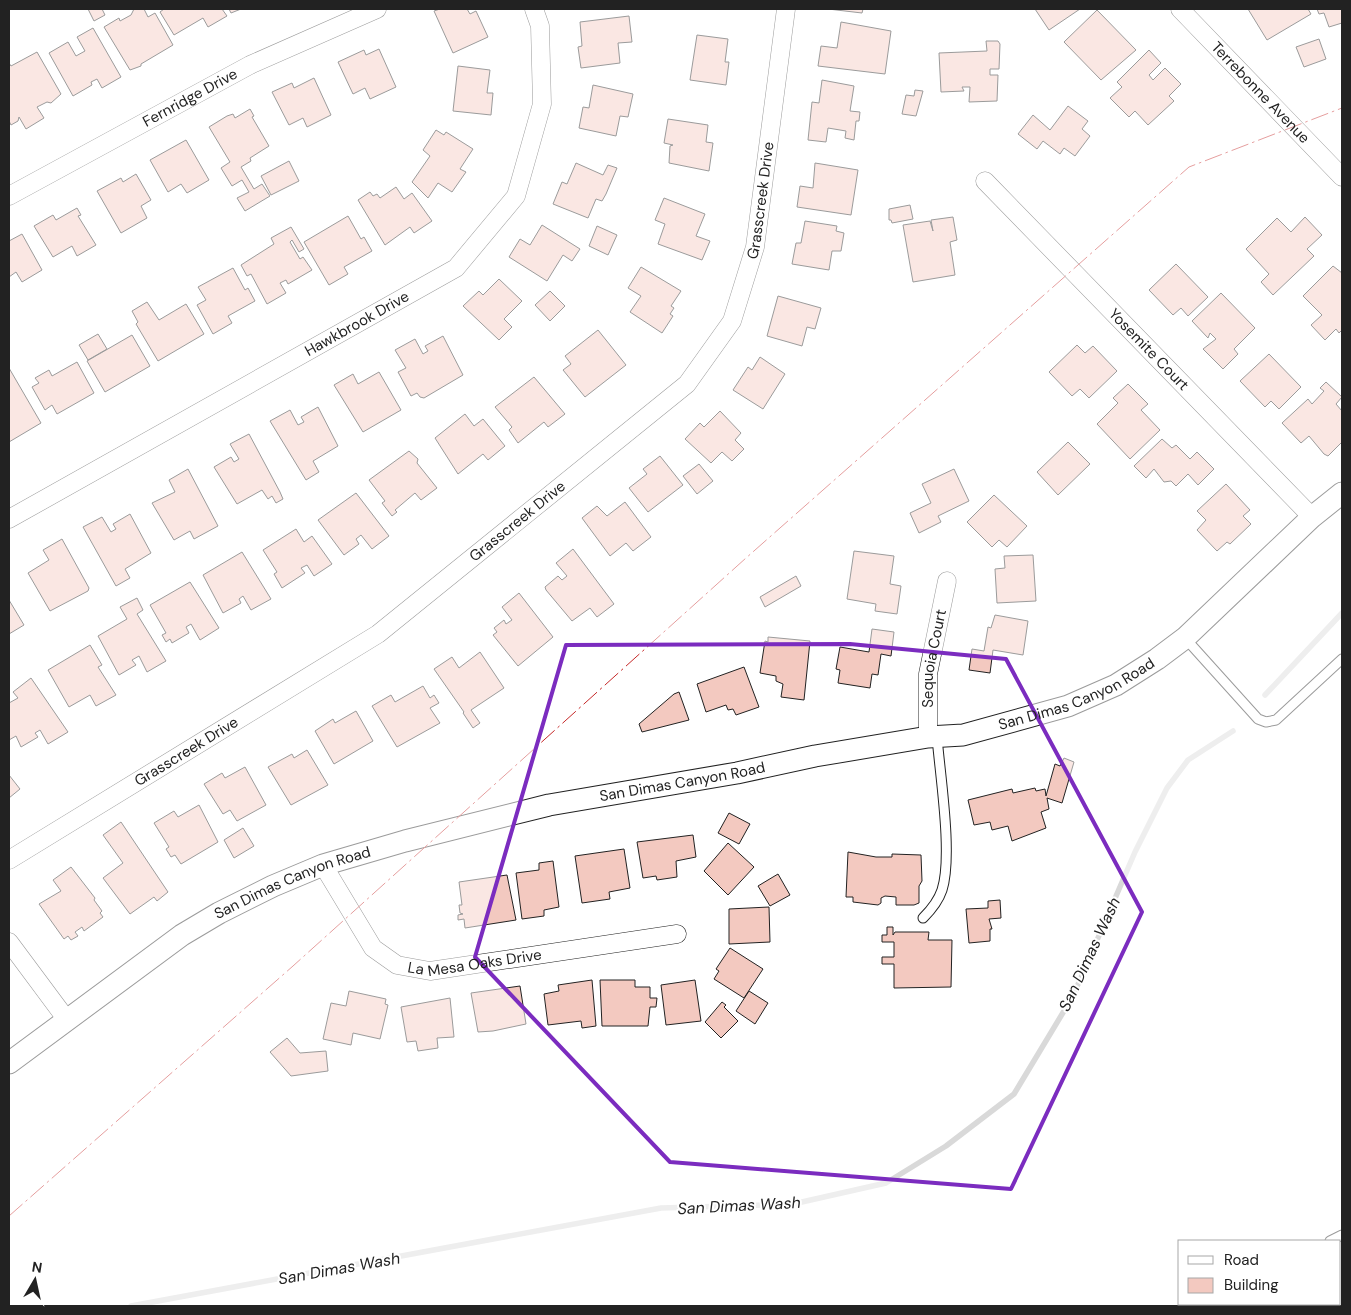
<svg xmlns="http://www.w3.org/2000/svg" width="1351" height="1315" viewBox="0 0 1351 1315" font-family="'DM Sans',sans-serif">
	<rect width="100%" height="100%" fill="#fff"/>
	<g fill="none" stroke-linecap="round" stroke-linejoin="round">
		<path stroke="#d9d9d9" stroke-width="5.5" d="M1265,695l77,-82
			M131,1306l530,-98 132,-4 93,-21 60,-37 68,-52 59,-98 62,-144 32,-64 21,-28 45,-29"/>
	</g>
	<path fill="#f3c9c0" stroke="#222" d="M88,9h14l3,6 -11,6z
		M134,9h10l4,8 7,-4 18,32 -32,19v2l-11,4 -26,-43 15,-9 1,3 11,-6z
		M164,9h58l5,7 -19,11 -5,-9 -29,17 -14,-23z
		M229,9h12l-10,4z
		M440,9h27l3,5 6,-3 12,26 -35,16 -19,-42z
		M828,9h35l-1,4z
		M1035,9h45l-31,21z
		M1248,9h60l3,5 -44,26z
		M1317,9h25v14l-13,4 -5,-14 -5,1z
		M1097,10l39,40 -35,30 -37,-38z
		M629,16l3,26 -14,1 2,20 -39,5 -3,-21 4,-1 -2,-24z
		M841,22l50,9 -6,43 -67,-8 3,-20 16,2z
		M93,28l28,49 -19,11 -5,-9 -6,3 1,3 -19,11 -24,-43 19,-11 8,14 9,-5 -8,-14z
		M697,35l31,4 -3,23h4l-3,23 -36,-5z
		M1319,39l7,20 -22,8 -8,-20z
		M986,41h12l2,3 -1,25h-9v6h8l-1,26 -28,1 1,-15h-8l2,4 -23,1 -2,-39 48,-2z
		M379,49l17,38 -26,12 -5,-11 -12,6 -15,-32 26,-12 2,5z
		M1149,50l12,13 -12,12 4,5 12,-12 16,16 -12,12 5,5 -26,24 -13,-14 -6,6 -19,-19 12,-11 -5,-5z
		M37,52l24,42 -10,9 -4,-1 -10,5 7,11 -18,11 -7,-12 -1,4 -7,4 -2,-4v-58l2,3z
		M458,66l32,4 -3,23h6l-2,22 -38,-4z
		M314,78l17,37 -24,12 -4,-9 -14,7 -17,-33 20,-9 2,5z
		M822,80l32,6 -4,25 10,1 -1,9h-3l-2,19 -9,-2 1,-7 -18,-3 -2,14 -18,-2 4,-38 7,1z
		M593,85l40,9 -5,23 -8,-1 -4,20 -37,-8 4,-21 6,1z
		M915,90l8,1 -7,25 -14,-2 4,-19 8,1z
		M1068,106l20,15 -6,8 8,7 -15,20 -11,-8 -4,6 -17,-13 -6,8 -19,-15 15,-19 17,15z
		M250,109l4,7 -2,1 17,29 -19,12 1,3 -10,6 13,22 8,-5 8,12 -25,15 -8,-13 12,-6 -7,-12 -10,6 -11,-18 9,-6 -21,-35 18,-11 6,-2 2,4z
		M668,119l40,6 -2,17 7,1 -4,28 -40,-8 1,-17 3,-1 -9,-2z
		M436,130l8,5 2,-3 27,17 -13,20 6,3 -14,20 -14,-9 -10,15 -16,-16 18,-26 -7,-6z
		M186,140l23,40 -22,13 -6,-9 -13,8 -18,-32z
		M289,161l10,20 -28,14 -10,-19z
		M576,163l27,12 5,-10 9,3 -11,26 -4,7 -6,-2 -8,19 -35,-14 9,-22 5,2z
		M815,163l43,7 -7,45 -54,-8 3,-21 13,2z
		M136,174l15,26 -10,6 6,12 -26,15 -24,-42 24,-13 2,4z
		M396,187l8,12 8,-6 20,28 -18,12 -4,-6 -25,18 -27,-45 12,-8 3,4 4,-2 3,4z
		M664,198l41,16 -9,22 14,5 -8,19 -44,-16 7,-20 -10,-4z
		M910,205l3,14 -21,4 -1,-3h-2v-11z
		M77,208l4,7 -3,1 18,29 -19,11 -5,-10 -19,11 -19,-31 19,-11 3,5z
		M348,216l13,23 3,-2 8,14 -28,16 4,7 -19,11 -25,-43z
		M953,217l4,23 -7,2 5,33 -42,7 -10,-57 27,-4 3,10 -2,-11z
		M1305,217l17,18 -15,14 7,7 -41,39 -12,-13 8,-8 -23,-25 31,-31 14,14z
		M805,221l32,5 -1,5 8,2 -3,18h-9l-3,19 -37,-6 4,-21h5z
		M542,225l38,24 -8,12 -9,-6 -16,26 -38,-24 11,-18 10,6z
		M597,226l20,9 -9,20 -19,-9z
		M291,227l13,22 -5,3 -7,-12 -2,2 10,17 3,-2 9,13 -24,14 -2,-4 -6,3 6,10 -19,11 -16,-30 -4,2 -6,-11 33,-21 -3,-6z
		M22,234l20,36 -20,12 -6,-10 -7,5v-36z
		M1176,264l32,33 -20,19 -7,-8 -8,7 -24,-25z
		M1333,266l9,7v57l-3,3 -3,-4 -11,11 -14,-15 11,-10 -19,-19z
		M641,267l40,24 -10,15 3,2 -4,6 3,2 -11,17 -32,-21 11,-16 -13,-8z
		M233,268l12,22 3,-2 7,13 -27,15 4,7 -19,11 -16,-29 9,-5 -8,-13z
		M499,279l23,22 -18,18 8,8 -13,13 -36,-34 16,-15 4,4z
		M550,291l15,15 -15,15 -15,-16z
		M1221,293l34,35 -21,21 4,5 -15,15 -20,-20 13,-10 -6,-6 -2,5 -16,-17z
		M778,296l43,12 -6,21 -8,-2 -5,19 -35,-10z
		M147,302l12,18 27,-16 18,30 -46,27 -22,-37 2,-2 -6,-11z
		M598,330l28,35 -41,32 -22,-27 8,-6 -6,-8z
		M98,334l9,15 -19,11 -9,-15z
		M132,335l18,31 -45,26 -18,-31z
		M443,336l20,39 -39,23 -4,-1 -3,-4 -6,3 -13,-24 8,-4 -11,-18 20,-11 8,15 5,-3 -3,-5z
		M1077,345l8,8 8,-7 24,25 -28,27 -9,-9 -8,7 -23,-24z
		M1269,354l32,33 -22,22 -8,-8 -6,6 -25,-26z
		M760,357l25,17 -22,35 -30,-19 15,-23 4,3z
		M77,362l17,31 -37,21 -5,-9 -7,5 -13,-23 7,-4 -4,-5 14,-8 3,6z
		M9,368l32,55 -32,19z
		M379,372l22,38 -38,22 -29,-47 19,-11 5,10z
		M534,377l31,37 -17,13 -4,-5 -26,21 -9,-13 3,-3 -17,-20z
		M1326,382l16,15 -6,7 6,7v31l-14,14 -4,-2 -15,-18 -8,7 -19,-20 26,-24 4,5 12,-13 -4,-3z
		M1128,384l20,20 -7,6 19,20 -30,29 -33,-35 21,-21 -5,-5z
		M318,407l20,39 -25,15 6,11 -13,8 -36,-59 20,-11 8,15 6,-3 -3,-5z
		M720,411l21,22 -6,7 9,9 -12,12 -10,-9 -11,11 -26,-24 15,-16 4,4z
		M465,414l9,12 9,-7 22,27 -17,14 -5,-6 -25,20 -23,-36z
		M249,434l31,58 3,7 -7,4 -4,-7 -4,3 -6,-9 -25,14 -23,-37 17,-10 3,5 5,-3 -9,-15z
		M1162,439l10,9 4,-3 14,14 7,-7 17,17 -16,16 -10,-11 -12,12 -5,-5 -7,1 -10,-13 -8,9 -12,-12z
		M1068,442l22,22 -32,31 -21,-23z
		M409,451l9,8 -1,4 20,25 -16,12 -6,-7 -20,17 2,2 -5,4 -10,-13 3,-2 -16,-21z
		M660,456l23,29 -35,27 -19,-24 18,-14 -4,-5z
		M699,464l14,17 -16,13 -14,-18z
		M188,469l30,57 -24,13 -4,-8 -16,9 -22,-37 23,-11 -6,-12z
		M954,469l15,32 -31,15 3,6 -22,11 -9,-20 21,-10 -9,-19z
		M1226,484l24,26 -7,6 8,8 -21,20 -3,-2 -10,9 -20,-21 9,-10 -9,-9z
		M356,493l33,43 -17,13 -11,-14 -5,4 3,5 -15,11 -26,-35z
		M994,495l33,31 -20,21 -8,-7 -7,7 -25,-25z
		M625,502l26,35 -18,14 -7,-8 -16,13 -28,-38 15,-12 10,10z
		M130,514l21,39 -26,16 5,9 -14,8 -33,-59 19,-10 9,15 5,-3 -3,-5z
		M296,529l8,13 8,-6 20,28 -18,12 -7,-11 -6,3 4,5 -23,15 -8,-14 3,-2 -14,-22z
		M62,539l27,49 -1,3 -38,20 -22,-38 21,-13 -6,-10z
		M573,549l41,55 -17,13 -7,-9 -18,13 -26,-31 -1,-3 13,-11 4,4 5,-4 -11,-13z
		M854,551l40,5 -4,28 11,2 -4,28 -22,-3 1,-7 -29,-5z
		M242,552l29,47 -20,11 -8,-14 -4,3 2,4 -18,10 -20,-38z
		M1033,555l3,46 -39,2 -2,-34 10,-1 -1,-12z
		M796,576l5,10 -36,21 -5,-10z
		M190,582l29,46 -19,12 -9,-16 -5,3 3,6 -17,10 -2,-4 -4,3 -4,-7 4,-2 -16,-28z
		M519,593l34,44 -35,29 -25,-31 4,-3 -3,-4 10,-8 2,4 6,-4 -10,-13z
		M137,598l6,12 -6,4 29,47 -19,11 -8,-16 -7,4 4,5 -17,10 -21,-39 29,-17 -7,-12z
		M9,600l15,25 -15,9z
		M995,615l33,6 -5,34 -30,-5 -3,23 -21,-3 3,-21 12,2 4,-24 3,1z
		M872,629l22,3 -3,24 -10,-2 -3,21 -6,-1 -2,14 -32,-5 2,-13 -4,-1 4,-22 29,5z
		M768,637l42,4 -6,59 -23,-3 2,-13 -7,-3v-5l-16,-3 5,-32 3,1z
		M90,645l12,20 -4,2 18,28 -20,11 -6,-11 -21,12 -21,-37z
		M480,652l24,36 -33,22 9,13 -7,5 -10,-15 1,-1 -30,-43 18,-12 7,11z
		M744,667l15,40 -23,8 -3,-6 -5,1 -2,-5 -20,7 -9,-28z
		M31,678l37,54 -20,12 -8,-14 -5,3 3,4 -17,10 -5,-11 -7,4v-37l9,-5 -5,-6z
		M423,686l7,12 4,-3 5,8 -9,5 10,15 -43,24 -25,-41 19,-11 4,7z
		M679,692l10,28 -47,12 -3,-8 35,-30z
		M356,711l17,30 -39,23 -19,-33 18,-12 2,4z
		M307,750l21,35 -37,20 -23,-38 24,-13 2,4z
		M1064,758l10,4 -12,41 -15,-5 2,11 -8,3 5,16 -34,13 -4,-15 -16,4 -2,-8 -16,3 -6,-25 44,-11 1,4 22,-5 1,3 9,-2 1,7 9,-32 5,2z
		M245,767l21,38 -29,16 -7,-11 -7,4 -19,-30 18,-11 3,5z
		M9,775l11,14 -11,9z
		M199,805l19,37 -37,22 -6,-9 -4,2 -5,-8 3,-2 -15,-24 20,-12 4,6z
		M729,813l21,11 -11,20 -21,-11z
		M121,822l47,70 -11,9 -3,-4 -24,17 -27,-36 20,-15 -20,-28z
		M243,828l11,18 -20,12 -10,-18z
		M693,835l3,22 -20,4 1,16 -20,3 -1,-4 -13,2 -6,-36z
		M728,843l26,24 -26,28 -24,-24z
		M624,849l6,39 -21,4 1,7 -28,4 -7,-47z
		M848,852l28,5h16v-3l29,1 1,26 -3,5v17l-5,2h-18v-8l-11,-1 -4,2v5l-3,2 -25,-3v-5h-7z
		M553,861l6,46 -15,3v6l-22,3 -6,-46 23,-3v-7z
		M71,867l24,31 -1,2 8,11 -2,2 3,4 -19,14 -2,-4 -7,5 3,4 -7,4 -3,-4 -4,3 -25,-35 22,-13 -8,-11z
		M778,874l12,21 -20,11 -12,-20z
		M507,875l9,45 -51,8 -1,-9 -6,1v-5l5,-1 -3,-1 -1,-8h3l-3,-23z
		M1000,900l1,18 -12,1 3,10h-2v12l-21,2 -3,-34 22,-1v-7z
		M769,907l1,35 -41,2v-35z
		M887,927h6v8l2,-3h34l-1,8h24l-1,47 -57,1v-24h-12v-7h12v-15h-12v-7h5z
		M730,948l33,21 -19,29 -30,-19 5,-8 -3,-2z
		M592,980l4,46 -14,2 -1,-7 -33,4 -4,-31 15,-3 -1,-6z
		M600,980h35v7h15v11h7l-1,9h-6l-2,19h-46z
		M695,980l6,41 -35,4 -5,-40z
		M520,986l6,38 -33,7 -15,1 -7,-39z
		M349,991l37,8 -1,5 3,1 -8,34 -27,-6 -2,12 -28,-6 8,-36 15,3z
		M749,991l19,12 -13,21 -19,-13z
		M450,998l4,39 -17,1 1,10 -20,3 -2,-10 -9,1 -6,-35z
		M722,1002l4,3 -2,2 14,14 -17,17 -16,-16z
		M287,1038l13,15 26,-2 2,20 -37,5 -21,-24z"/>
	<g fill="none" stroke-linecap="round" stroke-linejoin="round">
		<defs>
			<path id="service" d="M1185,638l73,81 8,3 10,-2 66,-61
				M923,918c8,-8 15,-16 19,-28 11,-34 -2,-115 -5,-153
				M1330,1241l12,-6"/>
			<g id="minor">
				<path id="s1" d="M1180,9l162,168"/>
				<path id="s2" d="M985,181l327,336"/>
				<path id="s3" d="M9,196l241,-131 127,-56"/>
				<path id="s4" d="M9,519l447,-251 60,-72 26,-92 -2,-78 -6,-17"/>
				<path id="s5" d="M928,737v-63l19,-93"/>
				<path id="s6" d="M9,860l369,-226 309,-250 45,-63 23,-74 31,-238"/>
				<path id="s7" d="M323,865l50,83 24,17 33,6 247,-37"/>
				<path d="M9,942l58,78"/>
			</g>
			<g id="tertiary">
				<path id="s8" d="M9,1063l173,-128 37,-22 54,-27 50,-21 82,-24 144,-36 188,-32 78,-17 113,-19 35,-2 105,-29 48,-21 41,-26 28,-21 127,-121 30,-24"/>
			</g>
		</defs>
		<use href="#service" stroke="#222" stroke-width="11"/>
		<use href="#minor" stroke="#222" stroke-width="19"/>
		<use href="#tertiary" stroke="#222" stroke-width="23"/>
		<use href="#service" stroke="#fff" stroke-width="9"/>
		<use href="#minor" stroke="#fff" stroke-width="18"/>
		<use href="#tertiary" stroke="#fff" stroke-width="21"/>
		<path stroke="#c62828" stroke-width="1" stroke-dasharray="18 4 2.5 4" stroke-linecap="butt" d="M9,1216l284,-250 453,-408 443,-391 153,-59"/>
	</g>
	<path d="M0 0H1351V1315H0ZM850,644l156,15 136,253 -131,277 -341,-27 -195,-205 91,-312z" fill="#fff" fill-opacity=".55" fill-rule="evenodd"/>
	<path fill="none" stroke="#7b2cbf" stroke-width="4" stroke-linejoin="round" d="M850,644l156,15 136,253 -131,277 -341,-27 -195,-205 91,-312z"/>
	<g text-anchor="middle" stroke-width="4" stroke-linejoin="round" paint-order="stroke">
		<g font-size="15" fill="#222" stroke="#fff">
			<text dy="5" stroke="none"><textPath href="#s1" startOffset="116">Terrebonne Avenue</textPath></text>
			<text dy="5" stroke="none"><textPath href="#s3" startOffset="206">Fernridge Drive</textPath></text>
			<text dy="5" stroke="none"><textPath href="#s6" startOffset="1032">Grasscreek Drive</textPath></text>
			<text dy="5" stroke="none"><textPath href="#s4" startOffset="399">Hawkbrook Drive</textPath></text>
			<text dy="5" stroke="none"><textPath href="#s2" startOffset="235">Yosemite Court</textPath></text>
			<text dy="5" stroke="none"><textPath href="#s6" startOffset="612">Grasscreek Drive</textPath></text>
			<text dy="5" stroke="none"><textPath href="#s5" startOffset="79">Sequoia Court</textPath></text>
			<text dy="5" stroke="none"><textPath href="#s8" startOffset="1148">San Dimas Canyon Road</textPath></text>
			<text dy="5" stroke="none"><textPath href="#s6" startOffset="208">Grasscreek Drive</textPath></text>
			<text dy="5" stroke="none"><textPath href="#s8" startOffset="742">San Dimas Canyon Road</textPath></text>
			<text dy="5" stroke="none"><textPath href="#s8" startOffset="338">San Dimas Canyon Road</textPath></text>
			<text dy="5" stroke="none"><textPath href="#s7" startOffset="205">La Mesa Oaks Drive</textPath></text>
		</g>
		<g font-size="16" font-style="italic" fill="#222" stroke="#fff">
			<text transform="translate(1089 954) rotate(-65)" y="6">San Dimas Wash</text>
			<text transform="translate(739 1205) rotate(-3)" y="6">San Dimas Wash</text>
			<text transform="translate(339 1268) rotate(-10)" y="6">San Dimas Wash</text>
		</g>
	</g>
	<rect width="1351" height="1315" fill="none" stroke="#222222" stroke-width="20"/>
	<rect x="1178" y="1240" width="162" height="65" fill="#ffffff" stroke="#a7a7a7"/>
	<rect x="1188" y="1256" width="25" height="8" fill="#ffffff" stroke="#a7a7a7"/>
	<text x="1224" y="1265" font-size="15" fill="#222222">Road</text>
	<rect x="1188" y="1278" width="25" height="15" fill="#f3c9c0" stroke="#a7a7a7"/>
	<text x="1224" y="1290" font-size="15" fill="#222222">Building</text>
	<g transform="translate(35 1280) rotate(9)" stroke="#ffffff" stroke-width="4" paint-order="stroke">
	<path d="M0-4L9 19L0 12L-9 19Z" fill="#222222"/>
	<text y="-8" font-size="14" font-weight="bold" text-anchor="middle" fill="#222222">N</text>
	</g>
</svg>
